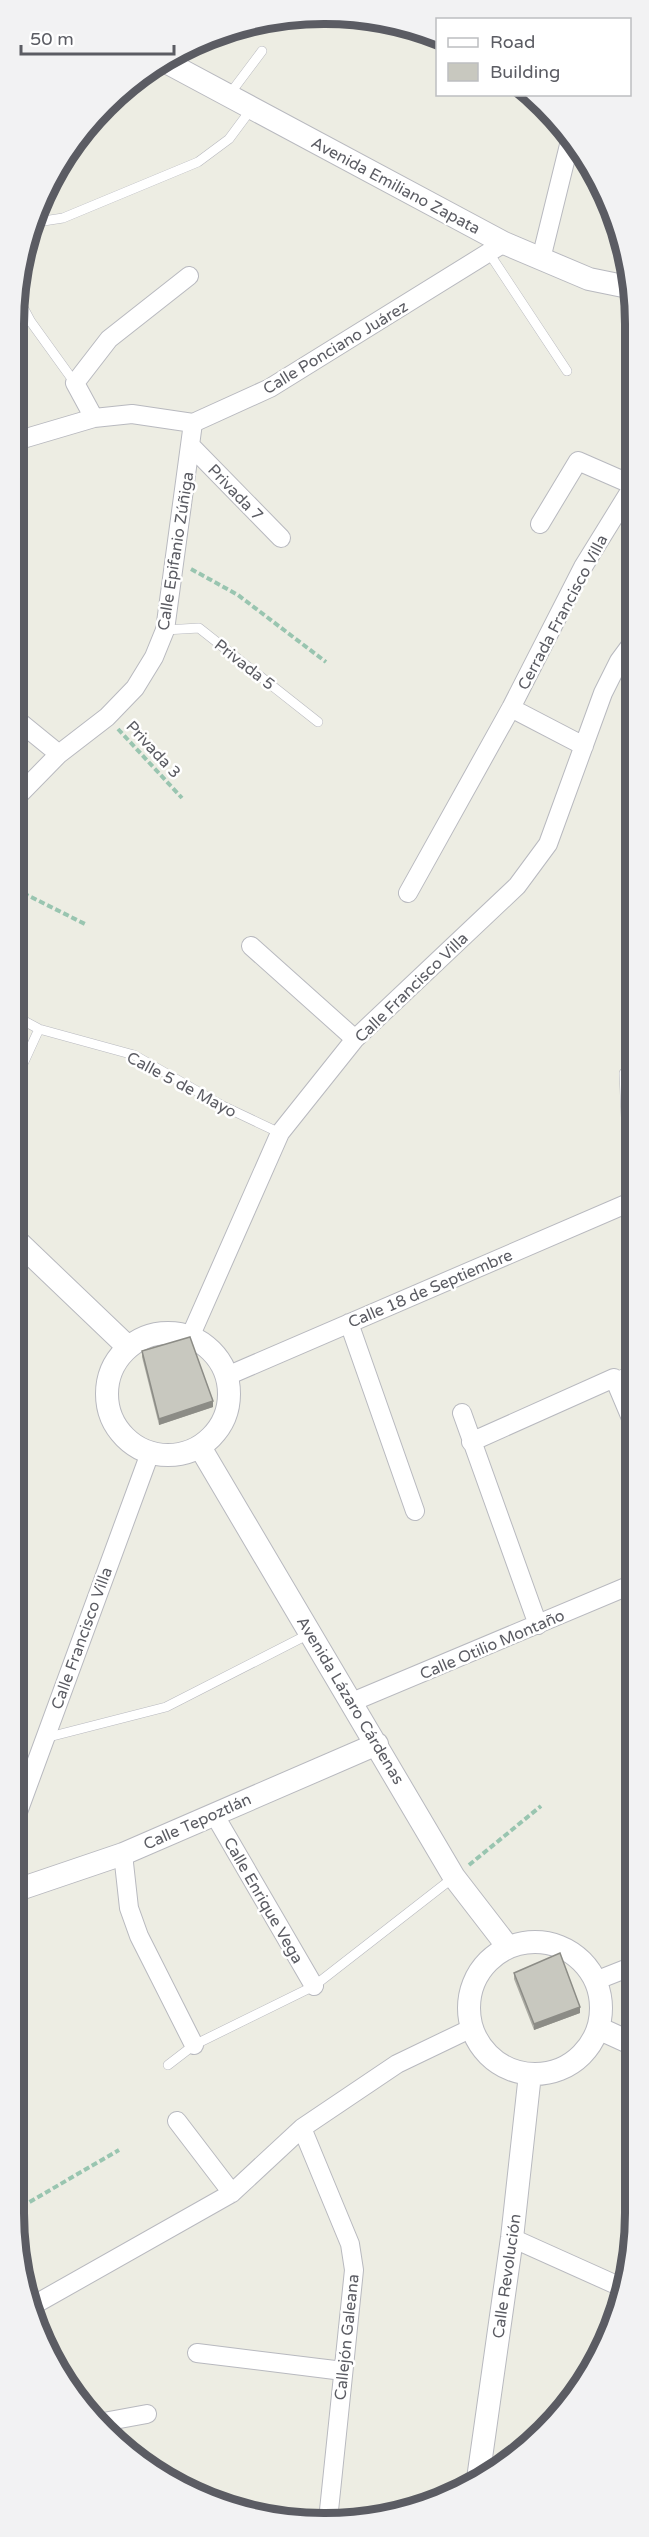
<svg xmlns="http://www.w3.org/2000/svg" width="649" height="2537" viewBox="0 0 649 2537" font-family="'Varela Round',sans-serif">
	<rect width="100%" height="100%" fill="#edede3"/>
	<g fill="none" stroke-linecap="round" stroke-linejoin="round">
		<defs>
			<path id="service" d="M229,95l33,-44
				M37,222l26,-4 135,-56 31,-23 23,-31
				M489,253l78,118
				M16,294l15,28 44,61
				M165,630l34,-2 119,94
				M15,1016l24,13 95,26 89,51 57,27
				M624,1073l2,45 7,28
				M17,1077l22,-48
				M614,1378l19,-9
				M45,1738l121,-31 143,-73
				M168,2065l26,-20 120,-59 140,-109"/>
			<path id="minor" d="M541,259l29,-118
				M94,418l-19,-35 34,-44 80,-63
				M16,441l78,-23 38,-4 61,9 77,-35 234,-145
				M191,446l90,92
				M540,524l38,-63 55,24
				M511,708l73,38
				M16,719l43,35
				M15,799l44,-45 48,-37 28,-29 19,-31 11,-27 28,-207
				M408,893l103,-185 72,-141 50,-81
				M251,946l104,93
				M349,1323l66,188
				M190,1337l90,-204 75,-94 162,-153 31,-42 55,-151 16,-32 14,-19
				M227,1376l406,-175
				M462,1413l76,212
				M471,1442l143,-64 19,45
				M352,1702l281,-118
				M214,1814l100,172
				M14,1823l136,-370
				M123,1854l6,54 10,28 55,109
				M595,1981l38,-15
				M177,2121l55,72
				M302,2128l48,116 4,26 -26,250
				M512,2238l109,49
				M32,2306l200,-113 70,-65 95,-64 75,-36
				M197,2353l146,18
				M98,2423l49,-9"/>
			<path id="tertiary" d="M166,62l338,181 85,36 44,9
				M15,1239l113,108
				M107 1394a61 61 0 1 1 122 0a61 61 0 1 1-122 0Z
				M200,1447l254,430 54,70
				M14,1891l109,-37 254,-110
				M469 2008a66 66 0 1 1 132 0a66 66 0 1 1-132 0Z
				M598,2028l35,16
				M478,2479l34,-241 18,-164"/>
		</defs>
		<use href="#service" stroke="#b8b9bf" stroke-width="10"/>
		<use href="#minor" stroke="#b8b9bf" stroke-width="20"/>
		<use href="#tertiary" stroke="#b8b9bf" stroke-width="24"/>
		<path stroke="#99c5b0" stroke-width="4" stroke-dasharray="6 3" stroke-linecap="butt" d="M191,569l47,26 88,67
			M118,729l64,69
			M15,889l72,36
			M469,1865l72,-59
			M14,2211l105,-61"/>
		<use href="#service" stroke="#fff" stroke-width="9"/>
		<use href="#minor" stroke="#fff" stroke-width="18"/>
		<use href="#tertiary" stroke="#fff" stroke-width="22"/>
	</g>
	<path fill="#acaca4" d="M142,1351l71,56 -54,18 -17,-68z
		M514,1973l66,40 -46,17 -20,-51z"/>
	<path fill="#8c8c86" d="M213,1401v6l-54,18v-6z
		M580,2007v6l-46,17v-6z"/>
	<path fill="#c8c8bf" stroke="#8c8c86" stroke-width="1.5" d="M190,1337l23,64 -54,18 -17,-68z
		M560,1953l20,54 -46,17 -20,-51z"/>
	<g text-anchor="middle" stroke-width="5" stroke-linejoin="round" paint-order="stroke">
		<g font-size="16" fill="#5b5c63" stroke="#fff">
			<text transform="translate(396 185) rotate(28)" y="6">Avenida Emiliano Zapata</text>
			<text transform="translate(335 347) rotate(-31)" y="6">Calle Ponciano Juárez</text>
			<text transform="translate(236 492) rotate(46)" y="6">Privada 7</text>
			<text transform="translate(175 551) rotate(-81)" y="6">Calle Epifanio Zúñiga</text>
			<text transform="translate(562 612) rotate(-62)" y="6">Cerrada Francisco Villa</text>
			<text transform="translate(245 664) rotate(38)" y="6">Privada 5</text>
			<text transform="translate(154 749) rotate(47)" y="6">Privada 3</text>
			<text transform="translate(411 987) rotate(-44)" y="6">Calle Francisco Villa</text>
			<text transform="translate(182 1084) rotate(28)" y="6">Calle 5 de Mayo</text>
			<text transform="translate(430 1288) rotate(-23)" y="6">Calle 18 de Septiembre</text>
			<text transform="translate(81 1638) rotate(-70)" y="6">Calle Francisco Villa</text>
			<text transform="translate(492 1644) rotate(-23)" y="6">Calle Otilio Montaño</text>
			<text transform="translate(351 1700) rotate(59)" y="6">Avenida Lázaro Cárdenas</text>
			<text transform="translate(197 1821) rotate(-24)" y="6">Calle Tepoztlán</text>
			<text transform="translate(264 1900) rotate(60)" y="6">Calle Enrique Vega</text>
			<text transform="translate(506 2276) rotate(-82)" y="6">Calle Revolución</text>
			<text transform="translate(346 2337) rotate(-84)" y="6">Callejón Galeana</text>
		</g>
	</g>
	<path d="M0 0H649V2537H0ZM324 24H325A300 300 0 0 1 625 324V2213A300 300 0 0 1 325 2513H324A300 300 0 0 1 24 2213V324A300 300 0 0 1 324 24Z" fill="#f2f2f3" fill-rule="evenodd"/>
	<path fill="none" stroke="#5b5c63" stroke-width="8" d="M324 24H325A300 300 0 0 1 625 324V2213A300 300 0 0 1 325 2513H324A300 300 0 0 1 24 2213V324A300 300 0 0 1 324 24Z"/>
	<rect x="436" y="18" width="195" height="78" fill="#ffffff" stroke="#bdbec1" stroke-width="1.5"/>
	<rect x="448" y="38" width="30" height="9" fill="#ffffff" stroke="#bdbec1" stroke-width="1.5"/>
	<text x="490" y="48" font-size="18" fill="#5b5c63">Road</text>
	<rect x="448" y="63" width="30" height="18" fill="#c8c8bf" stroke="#bdbec1" stroke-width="1.5"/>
	<text x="490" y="78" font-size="18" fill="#5b5c63">Building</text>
	<path d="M21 45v9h153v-9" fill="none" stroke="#5b5c63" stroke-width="3"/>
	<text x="30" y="45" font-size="18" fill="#5b5c63" stroke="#ffffff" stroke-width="4.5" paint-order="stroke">50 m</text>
</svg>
